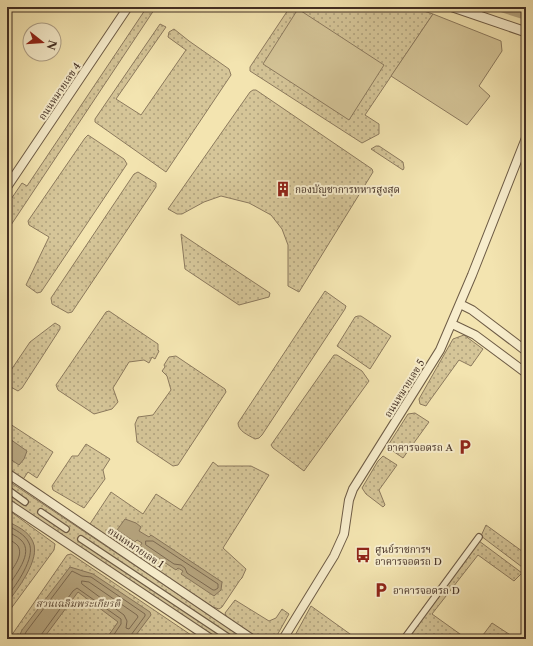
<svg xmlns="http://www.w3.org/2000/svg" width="533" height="646" viewBox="0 0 533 646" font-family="'Libre Caslon Text','Noto Serif Thai',serif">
	<defs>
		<pattern id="green-dots" width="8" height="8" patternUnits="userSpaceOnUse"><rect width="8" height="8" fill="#d5c598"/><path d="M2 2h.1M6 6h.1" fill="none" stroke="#aea07c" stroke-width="1.8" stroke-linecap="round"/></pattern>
	</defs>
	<rect width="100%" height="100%" fill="#f3e4b0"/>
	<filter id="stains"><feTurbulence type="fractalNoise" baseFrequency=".005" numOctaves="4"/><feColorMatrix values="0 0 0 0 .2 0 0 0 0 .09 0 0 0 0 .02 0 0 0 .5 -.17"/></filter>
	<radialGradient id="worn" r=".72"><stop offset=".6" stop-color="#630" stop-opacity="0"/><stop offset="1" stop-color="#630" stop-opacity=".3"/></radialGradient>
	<path fill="url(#green-dots)" stroke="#8c7a5e" d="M147,7h9l-149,224v-26l15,-22 5,3z
		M290,7h121l22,7 -68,101 14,9v10l-17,9 -112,-72v-4z
		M160,24l6,3 -50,72 25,16 45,-65 -18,-13 1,-5 5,-3 15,12 40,28 2,6 -65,97 -71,-50v-3z
		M253,90h3l116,79 1,3 -74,120 -11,-6v-41l-6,-16 -11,-14 -22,-12 -28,-7 -17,6 -22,12h-5l-9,-5 82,-117z
		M88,135l36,24 3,5 -86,128 -4,1 -11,-8 23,-48 -20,-12 -1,-4 57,-83z
		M376,146h3l24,16 1,6 -1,2 -32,-21z
		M138,172l18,11v4l-84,125 -4,1 -16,-9 -1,-6 83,-124z
		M181,234l89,59 -1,4 -30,8 -54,-36z
		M325,291l21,15 -1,3 -83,126 -3,3 -4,1c-7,-4 -17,-8 -17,-16z
		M109,311l49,33v6l1,1 -4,8 -3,-2 -3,6 -5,-3 -15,2 -16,26 5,14 -6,7 -18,5 -36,-24 -2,-5 50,-73z
		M358,316h3l30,20 -21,33 -33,-23 18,-29z
		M55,323l5,3v3l-38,59 -4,3 -11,-6v-9l23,-34z
		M464,335l19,14 -12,17 -12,-6 -31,43 -2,3 -6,-2 -1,-5 34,-60z
		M334,355h3l25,16 7,10 -65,90 -31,-23 -2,-3z
		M176,356l49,33 1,3 -48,73 -5,1 -36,-24 -2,-18 3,-7 15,-2 18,-25 -4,-14 -5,-5 3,-4 -1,-2 5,-8z
		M415,413l14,9 -26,36 -16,-11 21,-33z
		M7,422l46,30 -16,26 -9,-6 -6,9 -15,-10z
		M86,444l24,15 -7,11 2,9 -21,29 -31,-18 -1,-4 20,-30h6z
		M383,456l14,9 -18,25 6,15 -2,2 -17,-13 -4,-6 16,-27z
		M213,462l5,4h33l18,9 -46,73 23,21 -4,9 -2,2 -18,27 -3,2 -6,-2 -120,-79 -3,-4 21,-32 32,22 13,-20 25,16z
		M7,480l238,159h-27l-211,-141z
		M7,509l48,35 -1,6 -47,64z
		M486,525l40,29v16l-45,-34z
		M475,538l47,35 -8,8 -36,-26 -46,59 35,25h-59l20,-28 -5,-3z
		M71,554l126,85h-188l58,-84z
		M235,600l34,21 7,-3 6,-9 7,5 -14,25h-15l-33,-21 -2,-5z
		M311,606l46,33h-64z
		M492,623l23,15 -35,1z"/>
	<path fill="#d5c598" stroke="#8c7a5e" d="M298,9l86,56 -35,55 -86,-56z
		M433,14l68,27 1,10 -23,35 11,10 -23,29 -76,-49z"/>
	<path fill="#b7a680" stroke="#88765b" d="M7,437l20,14 -3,8 -5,6 -12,-8z
		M125,519l11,4 5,4 -2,4 10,6 2,-2 71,47 -1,8 -7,6 -33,-22 2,-3 -5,-3 -2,2 -36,-24 2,-3 -5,-3 -2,2 -18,-12z
		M7,521c9,5 22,10 26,21 8,17 -16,48 -26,61z
		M70,567l23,7 57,38 1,3 -18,24h-27l12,-17 -40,-30 -35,47h-25l4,-9z"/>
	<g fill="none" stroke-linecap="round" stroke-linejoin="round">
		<path stroke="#7c6a52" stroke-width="1" d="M7,525c8,5 18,9 22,18 7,14 -13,43 -22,53
			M7,531c4,3 10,5 14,9 14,13 -7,36 -14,48
			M7,538c4,3 9,5 11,8 6,10 -6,23 -11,31
			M146,541h7l65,43v4l-3,2h-2l-26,-17 -2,-5 -4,-3 -7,-1 -28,-19z
			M82,581l7,1 48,33 1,2 -9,12 -3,-1 1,-7 -3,-6 -42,-31z
			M23,639l3,-7 46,-61 10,5 9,1 54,37v2l-14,19 -1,4
			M40,639l1,-4 32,-44 4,-3 44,31v5l-10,15"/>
		<path stroke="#b7a680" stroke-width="8" d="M498,7l28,9"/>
		<defs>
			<path id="pedestrian" d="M7,489l18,13
				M41,512l25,17
				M81,539l150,100
				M404,639l75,-102"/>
			<path id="minor" d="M7,187l121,-180
				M460,304l12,6 54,41
				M452,324l23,11 51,38
				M7,473l245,166
				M7,503l204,136
				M283,639l51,-83 10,-22 5,-34 4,-11 87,-139 32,-75 54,-137"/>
			<path id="tertiary" d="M453,7l73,25"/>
		</defs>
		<use href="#pedestrian" stroke="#6e5c46" stroke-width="8"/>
		<use href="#minor" stroke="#6e5c46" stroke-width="10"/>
		<use href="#tertiary" stroke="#6e5c46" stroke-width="11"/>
		<use href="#pedestrian" stroke="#f7edcc" stroke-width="5.5"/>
		<use href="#minor" stroke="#f7edcc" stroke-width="8"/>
		<use href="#tertiary" stroke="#f7edcc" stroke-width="9"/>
	</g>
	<defs>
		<symbol id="building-bare" viewBox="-9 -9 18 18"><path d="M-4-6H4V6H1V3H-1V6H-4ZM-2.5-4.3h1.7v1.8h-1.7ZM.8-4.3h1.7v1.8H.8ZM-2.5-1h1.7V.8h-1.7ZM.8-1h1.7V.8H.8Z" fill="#8f2418" stroke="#f7edcc" stroke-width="2.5" paint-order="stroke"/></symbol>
		<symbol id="parking-bare" viewBox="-9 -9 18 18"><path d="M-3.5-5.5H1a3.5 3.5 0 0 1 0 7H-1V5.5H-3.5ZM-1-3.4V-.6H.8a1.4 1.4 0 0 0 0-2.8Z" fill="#8f2418" stroke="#f7edcc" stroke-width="2.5" paint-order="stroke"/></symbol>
		<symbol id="bus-bare" viewBox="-9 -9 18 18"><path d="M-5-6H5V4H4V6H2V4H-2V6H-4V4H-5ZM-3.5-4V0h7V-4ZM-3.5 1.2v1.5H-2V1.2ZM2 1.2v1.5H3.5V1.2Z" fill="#8f2418" stroke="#f7edcc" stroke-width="2.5" paint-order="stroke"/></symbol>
	</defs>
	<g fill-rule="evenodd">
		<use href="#building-bare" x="272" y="178" width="22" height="22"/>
		<use href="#parking-bare" x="454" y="436" width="22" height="22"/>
		<use href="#bus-bare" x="352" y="544" width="22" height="22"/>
		<use href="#parking-bare" x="370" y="579" width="22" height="22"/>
	</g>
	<g text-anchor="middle" stroke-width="4" stroke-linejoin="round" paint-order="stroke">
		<g font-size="10" fill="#422e23" stroke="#f7edcc">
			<text transform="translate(59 91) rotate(-56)" y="4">ถนนหมายเลข 4</text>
			<text transform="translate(404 388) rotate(-58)" y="4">ถนนหมายเลข 5</text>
			<text transform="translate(136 547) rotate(34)" y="4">ถนนหมายเลข 1</text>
		</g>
		<g font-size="10" fill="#422e23" stroke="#f7edcc" text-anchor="start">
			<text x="295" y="193">กองบัญชาการทหารสูงสุด</text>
			<text x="453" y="451" text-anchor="end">อาคารจอดรถ A</text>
			<text x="375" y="553">ศูนย์ราชการฯ<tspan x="375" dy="12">อาคารจอดรถ D</tspan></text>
			<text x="393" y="594">อาคารจอดรถ D</text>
		</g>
		<g font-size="10" font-style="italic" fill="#5f4c3a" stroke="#f7edcc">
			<text x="78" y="607">สวนเฉลิมพระเกียรติ</text>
		</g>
	</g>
	<rect width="533" height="646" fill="none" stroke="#f3e4b0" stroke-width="24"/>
	<rect x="8" y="8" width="517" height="630" fill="none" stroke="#422e23" stroke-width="2"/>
	<rect x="12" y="12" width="509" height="622" fill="none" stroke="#422e23"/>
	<g transform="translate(42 42) rotate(107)"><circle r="19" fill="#f7edcc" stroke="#afa188"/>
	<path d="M0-3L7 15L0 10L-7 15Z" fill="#8f2418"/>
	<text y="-6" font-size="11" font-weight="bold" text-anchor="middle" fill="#422e23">N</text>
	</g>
	<rect width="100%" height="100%" filter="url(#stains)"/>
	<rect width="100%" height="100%" fill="url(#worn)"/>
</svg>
